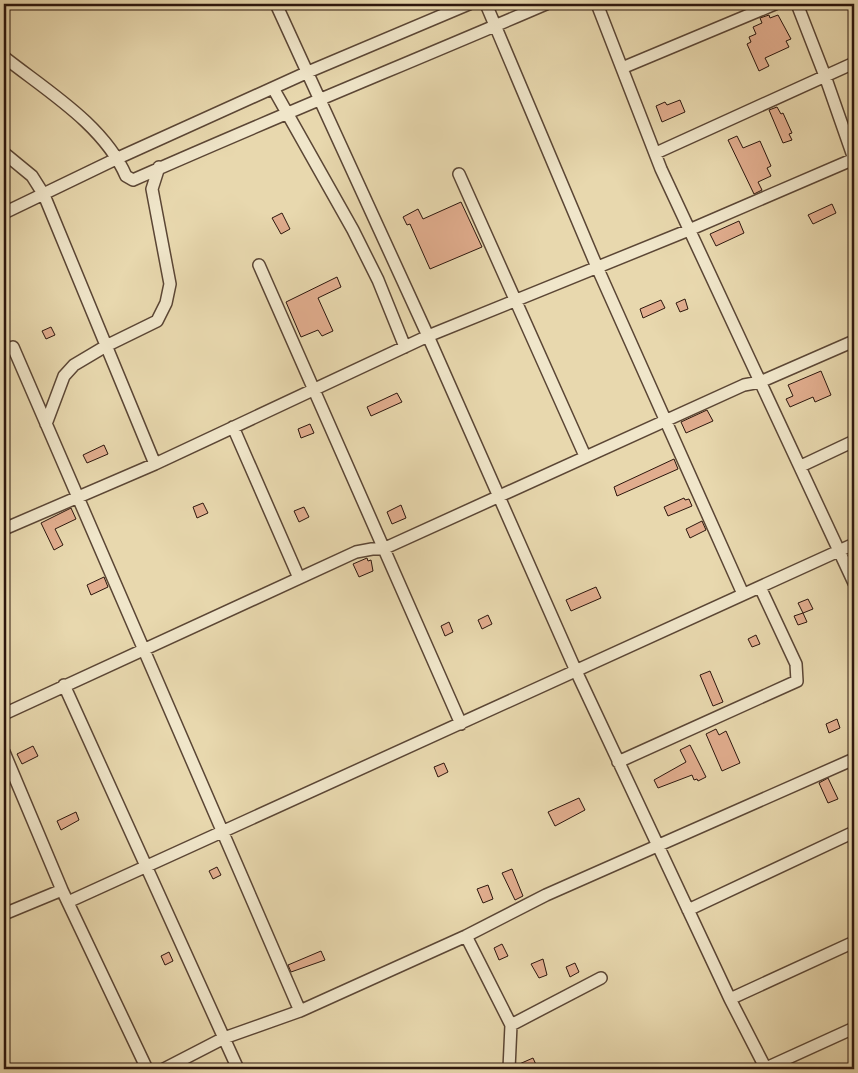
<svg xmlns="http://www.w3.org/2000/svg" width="858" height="1073" viewBox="0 0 858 1073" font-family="'IM FELL Double Pica',serif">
	<rect width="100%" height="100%" fill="#e8d8ae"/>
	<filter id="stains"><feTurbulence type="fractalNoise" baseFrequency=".004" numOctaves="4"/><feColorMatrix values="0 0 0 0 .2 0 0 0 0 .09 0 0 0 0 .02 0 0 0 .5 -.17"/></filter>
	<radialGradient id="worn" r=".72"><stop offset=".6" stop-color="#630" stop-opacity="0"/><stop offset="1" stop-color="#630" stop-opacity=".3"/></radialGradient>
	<path fill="#e1ad8e" stroke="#2c160d" d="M769,15l1,3 8,-3 13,24 -5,2 3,6 -24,11 4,8 -10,5 -12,-27 4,-2 -2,-5 7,-3 -3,-7 9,-4 -2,-5z
		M680,100l5,12 -23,10 -6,-16 9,-4 2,3z
		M777,107l4,7 2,-1 9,20 -3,1 3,6 -9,3 -14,-33z
		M737,136l6,12 17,-7 11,25 -4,2 4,8 -13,6 4,8 -8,4 -26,-54z
		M461,202l21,45 -52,22 -20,-45 -3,1 -4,-8 15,-8 5,10z
		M832,204l4,9 -23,11 -5,-9z
		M282,213l8,16 -9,5 -9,-16z
		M739,221l5,12 -28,13 -6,-12z
		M337,277l4,10 -23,11 15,33 -11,5 -4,-6 -17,7 -15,-35z
		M685,299l3,10 -8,3 -4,-9z
		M661,300l4,8 -22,10 -3,-9z
		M51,327l4,8 -9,4 -4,-8z
		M821,371l10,24 -16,7 -2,-5 -23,10 -4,-8 7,-3 -5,-11z
		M397,393l5,9 -31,14 -4,-9z
		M707,410l6,11 -27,12 -5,-11z
		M310,424l4,9 -13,5 -3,-9z
		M104,445l4,9 -21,9 -4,-8z
		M674,459l4,10 -61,27 -3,-9z
		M684,498l1,2 4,-1 3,7 -24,10 -4,-9z
		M203,503l5,10 -11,5 -4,-11z
		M401,505l5,13 -14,6 -5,-12z
		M304,507l5,10 -10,5 -5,-11z
		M71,508l5,11 -21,10 8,16 -9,5 -13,-27z
		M702,521l4,9 -16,8 -4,-9z
		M367,558l1,3 3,-1 2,11 -14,6 -6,-13z
		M104,577l4,10 -17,8 -4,-10z
		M596,587l5,11 -30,13 -5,-11z
		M808,599l5,10 -10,4 4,9 -9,3 -4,-9 9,-3 -5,-10z
		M488,615l4,9 -10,5 -4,-9z
		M449,622l4,10 -8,4 -4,-10z
		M756,635l4,9 -8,3 -4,-8z
		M710,671l13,31 -10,4 -13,-31z
		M837,719l3,9 -11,5 -3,-9z
		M716,729l3,6 7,-4 14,32 -18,8 -16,-37z
		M690,745l16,32 -8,4 -1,-2 -3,1 -2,-5 -34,13 -4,-8 32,-18 -6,-12z
		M33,746l5,10 -16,8 -5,-10z
		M444,763l4,9 -10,5 -4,-10z
		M828,778l10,21 -10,4 -9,-20z
		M579,798l6,12 -30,16 -7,-14z
		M76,812l3,8 -18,10 -4,-9z
		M217,867l4,8 -8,4 -4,-8z
		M512,869l11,27 -8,4 -13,-27z
		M488,885l5,14 -10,4 -6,-14z
		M502,944l6,12 -9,4 -5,-12z
		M321,951l4,9 -34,12 -3,-7z
		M169,952l4,9 -8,4 -4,-9z
		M543,959l4,16 -8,3 -8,-14z
		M575,963l4,9 -9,5 -4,-10z
		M533,1058l5,11h-22l1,-4z"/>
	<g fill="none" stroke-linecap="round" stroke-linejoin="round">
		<defs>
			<path id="minor" d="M276,4l152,332 148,335 154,328 36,70
				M486,4l111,263 146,327
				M597,4l64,165 193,414
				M797,4l28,72 29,83
				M4,57c43,34 100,68 122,119l7,4c137,-61 276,-117 413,-176
				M622,68l153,-64
				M273,88l80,142 25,50 27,67
				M4,153l28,23 12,19 111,269
				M656,153l198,-90
				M459,174l126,282
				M4,213l114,-55 190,-86 161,-68
				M259,265l202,459
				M13,347l287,664
				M46,424l18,-48 10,-11 32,-19 51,-25 9,-18 4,-19 -18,-95 7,-22
				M233,427l66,151
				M801,466l53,-25
				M4,529l151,-65 273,-128 261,-106 165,-71
				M64,685l174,384
				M4,714l352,-162 16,-3h11l361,-164 16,-3 94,-41
				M4,752l58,138 85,179
				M618,762l179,-81 -1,-17 -36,-77
				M68,902l786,-358
				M688,910l166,-78
				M4,914l58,-24
				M466,936l45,89 -2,44
				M730,999l124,-57
				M511,1025l90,-47
				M766,1068l88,-40
				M164,1069l60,-31 76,-27 166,-75 80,-41 308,-136"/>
		</defs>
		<use href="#minor" stroke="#5b4635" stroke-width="14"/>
		<use href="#minor" stroke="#f0e6ca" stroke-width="11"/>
	</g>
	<rect width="858" height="1073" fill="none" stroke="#e8d8ae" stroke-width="20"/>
	<rect x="5" y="5" width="848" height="1063" fill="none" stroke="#2c160d" stroke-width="2.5"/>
	<rect x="10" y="10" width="838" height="1053" fill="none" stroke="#2c160d"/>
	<rect width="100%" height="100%" filter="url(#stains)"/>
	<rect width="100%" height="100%" fill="url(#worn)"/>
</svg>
